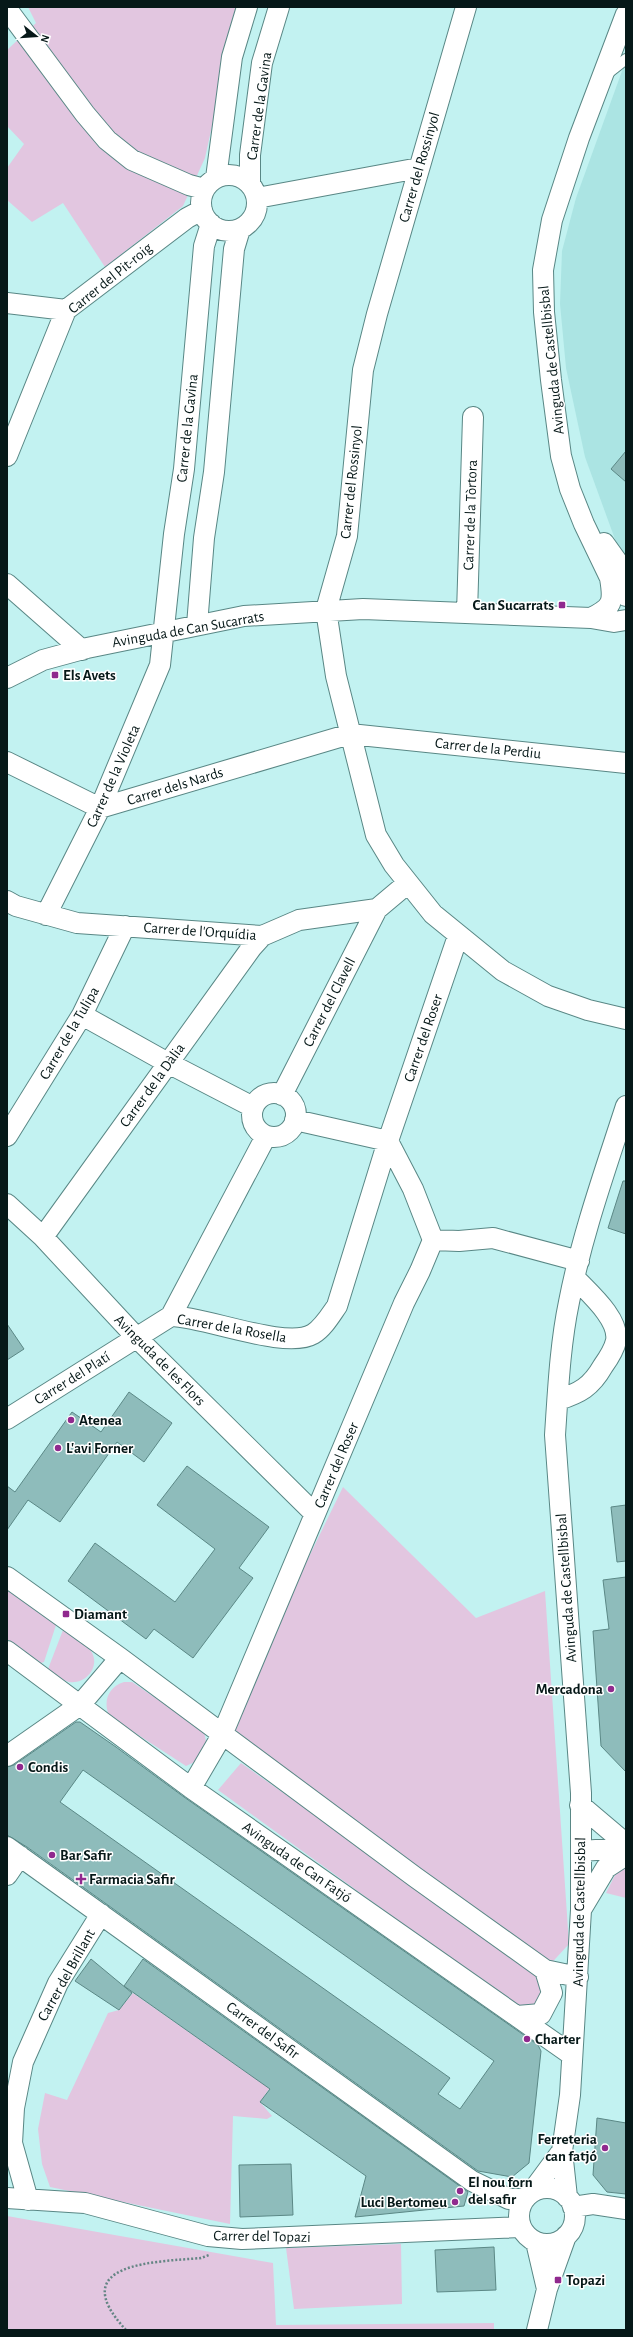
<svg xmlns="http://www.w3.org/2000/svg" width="633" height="2337" viewBox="0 0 633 2337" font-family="'Alegreya Sans',sans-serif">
	<rect width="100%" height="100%" fill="#c2f2f1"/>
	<path fill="#abe4e3" d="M626,60v497l-10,-15 -31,-85 -19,-89 -6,-64 2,-53 14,-53z"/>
	<path fill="#e2c6e0" d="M28,7h210l-33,151 -22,48 -78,61 -42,-64 -31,19 -25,-22v-32l17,-24 -17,-18v-76l29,-27z
		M343,1487l133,131 69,-27 24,353 -24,26 -323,-235z
		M7,1590l49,35 -12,37 -3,1 -34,-24z
		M63,1630c9,6 21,12 28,21 10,15 -5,34 -22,31 -8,-2 -15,-9 -21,-13z
		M124,1682h8l72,49 3,16 -8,13 -13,6 -77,-50c-6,-15 -1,-29 15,-34z
		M241,1763l282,199 20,17 3,13c-12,15 -15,18 -34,11l-294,-213z
		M626,1866v32l-20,-5 9,-18z
		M133,1993l117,82 20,-29 18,16 -28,40 12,14 -5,3 -34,-3 -3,108 -180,-37 -8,-23 -4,-35 7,-36 22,7 41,-87 11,-3z
		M7,2216l266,47 3,62 218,-2v7h-487z
		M401,2244l1,60 -108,5 -8,-61z"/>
	<path fill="#8ebcbb" stroke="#5b8886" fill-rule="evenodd" d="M626,451v31l-15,-13z
		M623,1181h3v53l-18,-6z
		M7,1324l17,25 -17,11z
		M129,1392l43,31 -28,39 -27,-20 -57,80 -32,-22 -21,30v-44l8,6 57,-80 29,20z
		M187,1466l82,61 -30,41 14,10 -60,80 -39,-29 -8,10 -78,-58 27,-38 80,59 40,-53 -58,-44z
		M626,1505v56l-9,1 -6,-55z
		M626,1577v195l-25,-26 -8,-115 16,-2 -6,-49z
		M76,1722h4l36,25 68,50 354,248 3,6 -12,112 -17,14 -34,-6 -451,-324 -20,-12v-68l7,-2zM83,1770l411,291 -34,48 -22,-15 12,-16 -390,-276z
		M91,1959l41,34 -13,17 -44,-29z
		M143,1959l325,233 -4,14 -109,11 11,-41 -106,-74 10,-13 -146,-103z
		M597,2118l29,5v71l-19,-2 -14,-17z
		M291,2164l2,51 -53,2 -1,-52z
		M494,2247l2,43 -59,2 -2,-42z"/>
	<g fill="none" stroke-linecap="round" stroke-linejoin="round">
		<defs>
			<path id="lane" d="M607,74l19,-15"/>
			<path id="street" d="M466,7l-89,307 -14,56 -16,166 -21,74 10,66 40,159 18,30 39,49 70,57 45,25 40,14 38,9
				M7,9l78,105 22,26 25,20 57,25 15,4
				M626,14l-47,124 -27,82 -9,50 1,42 7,68 10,76 9,33 14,35 26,54 16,18
				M201 203a28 28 0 1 1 56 0a28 28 0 1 1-56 0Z
				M216,178l16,-121 15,-50
				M250,183v-28l12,-92 17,-56
				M257,198l162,-30
				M7,303l59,7
				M7,456l59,-146 121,-92 15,-8
				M604,543l22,31
				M7,584l75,66
				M467,613l6,-196
				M591,618c22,-11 23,-16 19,-40
				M197,625l7,-87 10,-66 20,-223 6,-20
				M7,678l36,-18 44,-12 157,-32 119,-7 228,9 23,4 12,-2
				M7,762l93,46 250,-74 276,29
				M7,901l9,5 61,17 185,13 37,-16 78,-11 31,-26
				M46,915l54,-107 60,-143 14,-131 10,-65 20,-223 7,-22
				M82,1015l86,48 85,44
				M252 1115a22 22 0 1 1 44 0a22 22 0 1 1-44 0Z
				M282,1095l95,-186
				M295,1120l93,21
				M7,1136l75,-121 43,-89
				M7,1204l36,33 93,100 179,177
				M43,1237l209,-290 10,-11
				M433,1240l26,1 34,-3 86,23
				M171,1316l95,-180
				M558,1400c22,-7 33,-13 45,-34 5,-7 11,-16 13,-25 4,-22 -28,-49 -41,-63
				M7,1419l164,-103c35,1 115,34 142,18 10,-6 17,-18 24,-28l51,-165 70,-205
				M7,1577l113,81 295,219 130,93 33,7
				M7,1651l184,137 381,267
				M7,1756l73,-51 40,-47
				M191,1788l31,-53 182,-432 16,-32 13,-31 -20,-51 -25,-48
				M580,1805l39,33 7,3
				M7,1847l465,334 37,18h15
				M581,1851l45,-3
				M7,1875l13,-19
				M582,1908l24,-40 20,-13
				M517,2016l24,-2 11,-21 -7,-23
				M519 2216a28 28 0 1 1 56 0a28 28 0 1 1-56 0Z
				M531,2193l31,-42
				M567,2197l-5,-46 8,-56 11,-185v-117l-26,-358c3,-44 5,-90 14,-133 13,-67 36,-131 57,-196
				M7,2198l78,5 123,33 34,3 279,-12
				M28,2200l-16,-57 2,-35 9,-46 35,-79 43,-69
				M573,2207l20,-3 33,5
				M536,2242l11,47
				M537,2330l10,-41 19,-53"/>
		</defs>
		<use href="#lane" stroke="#598785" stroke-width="12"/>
		<use href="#street" stroke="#598785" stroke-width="22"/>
		<path stroke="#648584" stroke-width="2.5" stroke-dasharray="2 2" stroke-linecap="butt" d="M126,2330c-63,-68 30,-68 75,-72l8,-3"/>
		<use href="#lane" stroke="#fff" stroke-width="10"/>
		<use href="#street" stroke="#fff" stroke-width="20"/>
	</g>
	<g fill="#90298e" stroke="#fff" stroke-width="1.5">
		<rect x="558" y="601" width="8" height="8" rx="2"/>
		<rect x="51" y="671" width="8" height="8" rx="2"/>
		<circle cx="71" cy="1420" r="4"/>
		<circle cx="58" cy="1448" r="4"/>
		<rect x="62" y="1610" width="8" height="8" rx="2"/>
		<circle cx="611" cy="1689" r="4"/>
		<circle cx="20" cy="1767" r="4"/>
		<circle cx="52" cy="1855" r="4"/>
		<path d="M79 1873h4v4h4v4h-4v4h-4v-4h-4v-4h4z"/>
		<circle cx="527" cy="2039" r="4"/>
		<circle cx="605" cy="2148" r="4"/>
		<circle cx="460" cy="2191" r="4"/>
		<circle cx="455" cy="2202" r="4"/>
		<rect x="554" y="2276" width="8" height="8" rx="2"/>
	</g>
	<g text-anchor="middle" stroke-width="3" stroke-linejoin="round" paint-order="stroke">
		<g font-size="15" fill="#061818" stroke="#fff">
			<text transform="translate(259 106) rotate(-82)" y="5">Carrer de la Gavina</text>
			<text transform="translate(419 167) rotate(-74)" y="5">Carrer del Rossinyol</text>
			<text transform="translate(110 278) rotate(-39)" y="5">Carrer del Pit-roig</text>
			<text transform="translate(551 360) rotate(-96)" y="5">Avinguda de Castellbisbal</text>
			<text transform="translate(187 428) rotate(-84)" y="5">Carrer de la Gavina</text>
			<text transform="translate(351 482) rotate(-84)" y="5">Carrer del Rossinyol</text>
			<text transform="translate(470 515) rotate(-88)" y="5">Carrer de la Tòrtora</text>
			<text transform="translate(188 629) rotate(-10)" y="5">Avinguda de Can Sucarrats</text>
			<text transform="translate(488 748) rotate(6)" y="5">Carrer de la Perdiu</text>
			<text transform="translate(113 776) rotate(-66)" y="5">Carrer de la Violeta</text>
			<text transform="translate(175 786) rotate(-17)" y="5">Carrer dels Nards</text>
			<text transform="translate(200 931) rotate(4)" y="5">Carrer de l'Orquídia</text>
			<text transform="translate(329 1002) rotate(-63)" y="5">Carrer del Clavell</text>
			<text transform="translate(69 1033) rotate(-60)" y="5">Carrer de la Tulipa</text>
			<text transform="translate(423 1038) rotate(-71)" y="5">Carrer del Roser</text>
			<text transform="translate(152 1085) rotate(-54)" y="5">Carrer de la Dàlia</text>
			<text transform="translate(232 1328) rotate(10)" y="5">Carrer de la Rosella</text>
			<text transform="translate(160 1360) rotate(45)" y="5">Avinguda de les Flors</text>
			<text transform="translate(72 1378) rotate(-32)" y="5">Carrer del Platí</text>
			<text transform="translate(336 1465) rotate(-67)" y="5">Carrer del Roser</text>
			<text transform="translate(566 1588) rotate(-94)" y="5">Avinguda de Castellbisbal</text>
			<text transform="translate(297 1862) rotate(35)" y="5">Avinguda de Can Fatjó</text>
			<text transform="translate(579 1912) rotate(-89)" y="5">Avinguda de Castellbisbal</text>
			<text transform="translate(66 1975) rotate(-61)" y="5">Carrer del Brillant</text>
			<text transform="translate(263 2030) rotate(36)" y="5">Carrer del Safir</text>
			<text transform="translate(262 2236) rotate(1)" y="5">Carrer del Topazi</text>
		</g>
		<g font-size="15" font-weight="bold" fill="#061818" stroke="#fff" text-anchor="start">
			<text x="554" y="610" text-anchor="end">Can Sucarrats</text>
			<text x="63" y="680">Els Avets</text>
			<text x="79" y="1425">Atenea</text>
			<text x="66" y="1453">L'avi Forner</text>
			<text x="74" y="1619">Diamant</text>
			<text x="603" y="1694" text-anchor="end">Mercadona</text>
			<text x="28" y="1772">Condis</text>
			<text x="60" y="1860">Bar Safir</text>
			<text x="89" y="1884">Farmacia Safir</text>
			<text x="535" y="2044">Charter</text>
			<text x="597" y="2144" text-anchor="end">Ferreteria<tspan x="597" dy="17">can fatjó</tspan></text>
			<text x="468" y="2187">El nou forn<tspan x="468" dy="17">del safir</tspan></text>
			<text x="447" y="2207" text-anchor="end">Luci Bertomeu</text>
			<text x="566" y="2285">Topazi</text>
		</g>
	</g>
	<rect width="633" height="2337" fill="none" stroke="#061818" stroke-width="16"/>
	<g transform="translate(36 36) rotate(107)" stroke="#ffffff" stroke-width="3" paint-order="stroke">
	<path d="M0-3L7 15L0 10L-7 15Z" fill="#061818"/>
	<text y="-6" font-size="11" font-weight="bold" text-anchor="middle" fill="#061818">N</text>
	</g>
</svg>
